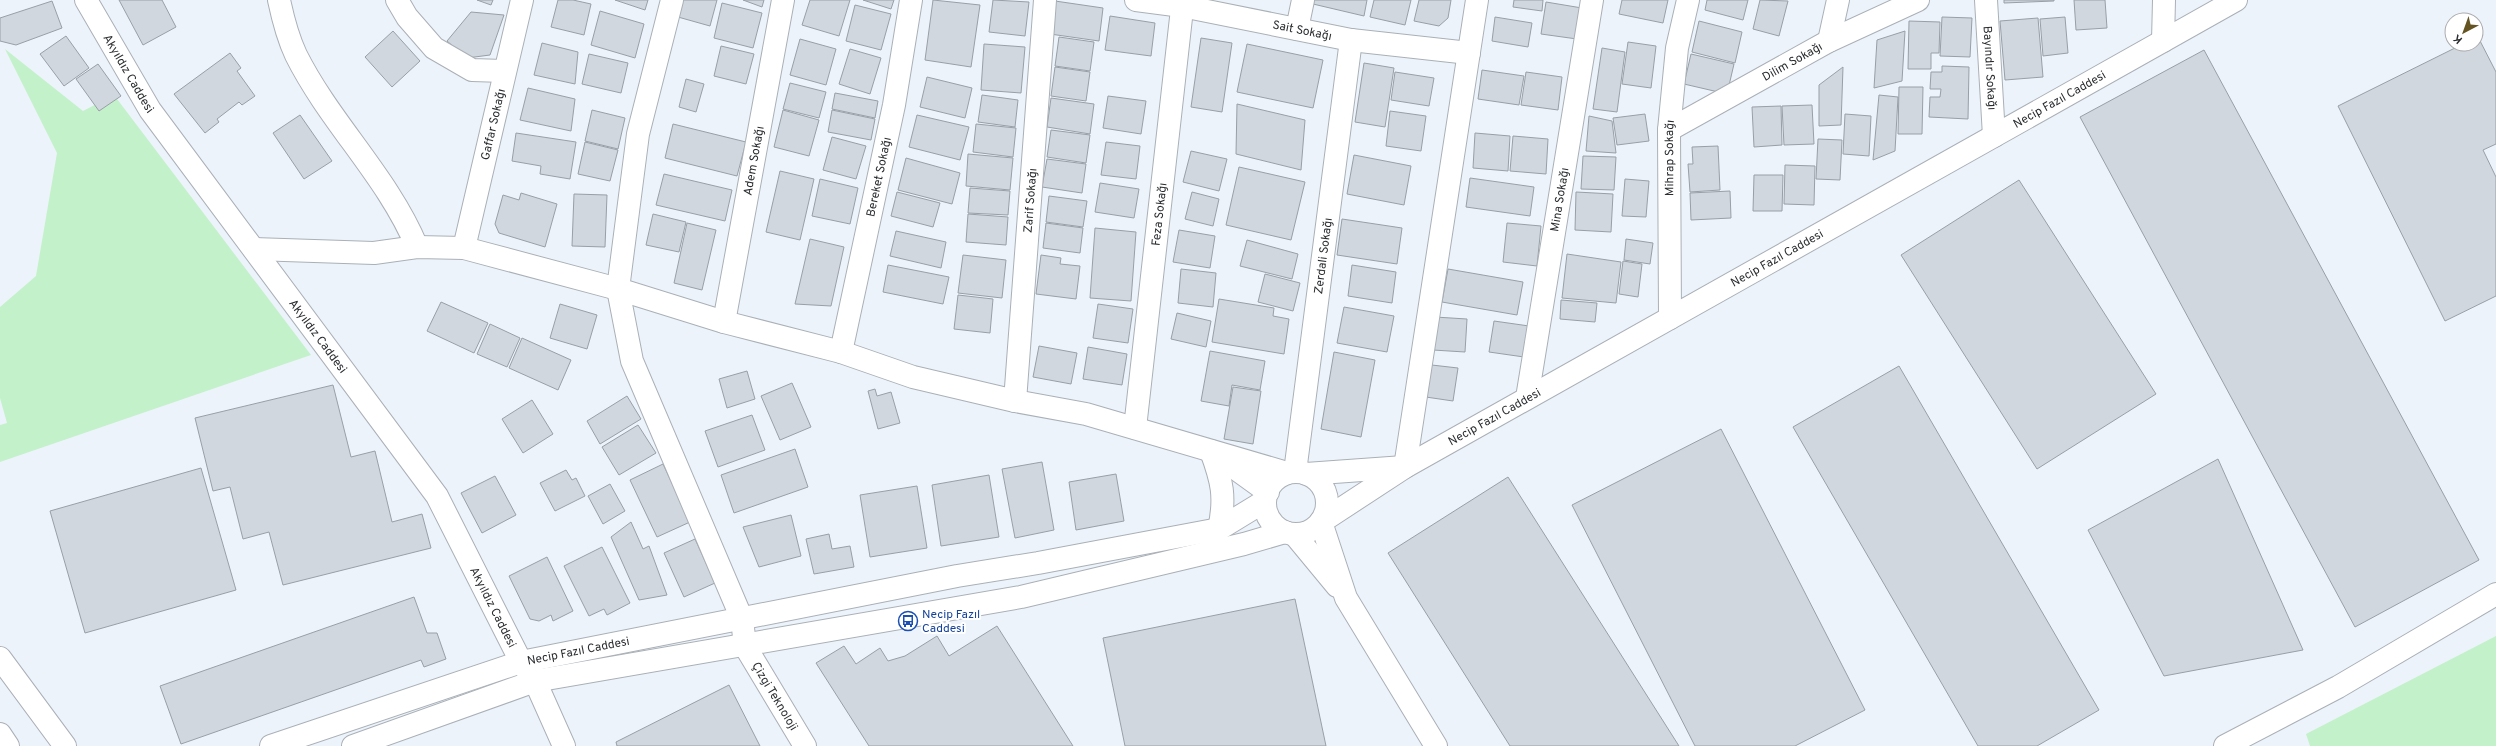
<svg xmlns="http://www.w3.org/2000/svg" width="2496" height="746" viewBox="0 0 2496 746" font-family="Overpass,sans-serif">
	<rect width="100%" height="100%" fill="#edf3fb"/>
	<path fill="#c3f1ca" d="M5,49l78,62 31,-16 197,260 -311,107v-37l7,-2 -7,-25v-91l36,-31 21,-123z
		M2496,636v110h-186l-4,-12z"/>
	<path fill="#d1d7df" stroke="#999fa6" d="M119,0h43l14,27 -33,18z
		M477,0h16l-2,5z
		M558,0h15l18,4 -7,31 -33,-8z
		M615,0h33l-3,10z
		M682,0h35l-7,26 -32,-9z
		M743,0h21l-2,7z
		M810,0h40l-11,36 -37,-11z
		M863,0h31l-3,9z
		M933,0l47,5 -9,62 -46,-7z
		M993,0l36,2 -4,34 -36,-4z
		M1314,0h53l-3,16 -51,-12z
		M1374,0h37l-6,25 -35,-8z
		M1419,0h32l-3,18 -9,8 -25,-5z
		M1514,0h29l-1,11 -29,-4z
		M1622,0h46l-5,23 -44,-9z
		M1707,0h41l-5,20 -38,-10z
		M1760,0l28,1 -9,35 -26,-7z
		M2004,0h50v1l-50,2z
		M2074,0h31l2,28 -31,2z
		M52,1l10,27 -46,17 -16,-4v-23z
		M1055,1l48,7 -4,33 -49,-7z
		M1546,2l36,6 -5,31 -36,-5z
		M722,3l40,10 -9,35 -39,-10z
		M855,5l36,9 -10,36 -35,-9z
		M600,11l44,13 -9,34 -44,-13z
		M471,12l33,3 -14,40 -23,3 -20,-17z
		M1110,16l45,7 -4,33 -46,-6z
		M1495,17l37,6 -4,24 -36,-6z
		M1942,17l30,1 -2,39 -30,-1z
		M2065,17l3,36 -25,3 -3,-37z
		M2038,18l5,59 -38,3 -5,-59z
		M1699,21l43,11 -7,31 -43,-11z
		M1909,21l31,1 -1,31h-8v16h-23z
		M393,31l27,30 -28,26 -27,-30z
		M1905,31l-3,50 -28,7 3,-48z
		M66,36l23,32 -25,18 -24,-32z
		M1059,37l35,5 -4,29 -35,-5z
		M2478,37l18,35v72l-13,6 13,27v119l-51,25 -107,-215 125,-62h13v-6z
		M1201,38l31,5 -10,69 -31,-5z
		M800,39l36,10 -10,36 -36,-10z
		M1628,42l28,4 -5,42 -29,-4z
		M542,43l36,9 -3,32 -41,-9z
		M984,44l41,3 -4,46 -40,-3z
		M1247,44l76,16 -10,48 -76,-16z
		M721,46l33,8 -8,30 -32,-8z
		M1602,48l23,4 -8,60 -24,-3z
		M850,49l31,9 -11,36 -31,-10z
		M2204,50l275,510 -124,67 -275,-510z
		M230,53l11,15 -4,3 18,25 -13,9 -3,-3 -22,17 2,3 -14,11 -31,-39z
		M589,54l39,9 -7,30 -39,-9z
		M1691,54l43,10 -7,30 -43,-10z
		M1364,63l30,5 -9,59 -30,-5z
		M98,64l23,32 -22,15 -23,-32z
		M1942,66l27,1 -1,52 -39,-2 1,-20h10l1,-8h-11l1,-17h11z
		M1055,67l35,5 -4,29 -35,-5z
		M1843,67l-2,58 -22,1v-41z
		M1482,70l42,6 -5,29 -41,-6z
		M1395,72l39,6 -5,28 -38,-6z
		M1526,72l36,5 -4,33 -37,-5z
		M927,77l45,11 -7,30 -45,-11z
		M686,79l18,5 -8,28 -17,-5z
		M790,83l36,9 -7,26 -36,-9z
		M1899,87h24l-1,47h-24z
		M528,88l47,11 -4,32 -51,-11z
		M835,93l43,8 -3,17 -43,-9z
		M982,95l36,5 -3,27 -37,-5z
		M1879,95l19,2 -3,54 -22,9z
		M1108,96l38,5 -5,33 -38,-6z
		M1051,98l43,6 -4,30 -43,-7z
		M1237,104l68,16 -4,50 -65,-16z
		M1812,105l2,39 -30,1 -2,-39z
		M1781,106l1,39 -28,2 -2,-40z
		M592,110l33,8 -7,31 -33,-8z
		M783,110l36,10 -10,36 -35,-9z
		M832,110l43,9 -4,21 -43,-8z
		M1390,111l36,5 -5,35 -35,-5z
		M1645,114l4,27 -32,4 -4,-27z
		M1845,114l26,2 -2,40 -26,-2z
		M300,115l32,46 -28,18 -31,-46z
		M917,115l52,12 -9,33 -51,-13z
		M1589,116l23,5 4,32 -30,-2z
		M673,124l73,18 -9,34 -72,-18z
		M976,124l40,4 -3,29 -40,-5z
		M1051,130l39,5 -4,28 -39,-6z
		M516,133l60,9 -6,37 -30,-5 1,-8 -29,-5z
		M1475,133l35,3 -2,35 -35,-3z
		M1513,136l35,3 -2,35 -36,-3z
		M832,137l34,9 -10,33 -33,-9z
		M1818,139l24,1 -2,40 -24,-1z
		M585,142l33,8 -8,31 -32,-7z
		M1106,142l34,4 -4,33 -35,-4z
		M1718,146l2,44 -30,2 -2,-28h5l-1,-17z
		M1191,151l36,8 -8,32 -36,-9z
		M968,154l45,4 -3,32 -44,-4z
		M1354,155l57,11 -7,39 -57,-11z
		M1583,156l33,1 -2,33 -33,-1z
		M906,158l54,15 -8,31 -54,-14z
		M1047,159l39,5 -4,29 -40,-6z
		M1785,165l30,1 -1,39 -30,-1z
		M1239,167l66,15 -14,58 -65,-15z
		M780,171l34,8 -14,61 -34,-8z
		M664,174l68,16 -7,31 -69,-16z
		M1754,175h29l-1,36h-29z
		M1470,178l64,9 -4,29 -64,-9z
		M820,179l38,9 -8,36 -38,-8z
		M1625,179l24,2 -3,36 -24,-1z
		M2019,180l137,214 -119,75 -136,-214z
		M1100,183l39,6 -5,29 -39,-6z
		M970,188l40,3 -2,24 -40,-2z
		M1730,191l1,27 -40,2 -1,-27z
		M897,192l43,11 -7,24 -42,-11z
		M1192,192l27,7 -6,27 -28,-7z
		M1576,192l37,2 -2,38 -36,-2z
		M521,193l36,11 -12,43 -46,-14 -4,-9 8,-29 16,5z
		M574,194l33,1 -2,52 -33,-1z
		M1049,196l38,5 -4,26 -37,-5z
		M653,214l33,8 -7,30 -33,-7z
		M968,214l40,3 -2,28 -40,-3z
		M1342,219l60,9 -5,36 -60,-9z
		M687,223l29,7 -14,60 -28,-7z
		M1046,223l37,5 -3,25 -37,-5z
		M1507,223l34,3 -4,40 -34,-4z
		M1095,228l41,4 -5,69 -41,-3z
		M1179,230l36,6 -5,32 -37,-6z
		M896,231l50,11 -5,26 -51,-12z
		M810,239l34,8 -13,59 -36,-2z
		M1626,239l27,4 -3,21 -26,-4z
		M1247,240l51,14 -6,25 -52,-13z
		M1567,254l54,8 -5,41 -54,-5z
		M963,255l43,5 -4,38 -44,-5z
		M1041,255l20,3 -1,6 20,2 -4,33 -40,-5z
		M1623,261l19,3 -4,33 -19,-3z
		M888,265l61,12 -6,27 -60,-12z
		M1352,265l44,7 -4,31 -44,-7z
		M1181,269l35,4 -3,34 -35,-4z
		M1448,269l75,13 -6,33 -75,-13z
		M1265,274l35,9 -7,28 -35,-9z
		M958,295l35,4 -3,34 -36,-4z
		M1219,299l55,9 -1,8 16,3 -5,35 -72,-12z
		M1561,300l36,3 -2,19 -35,-3z
		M441,302l47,21 -14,30 -47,-22z
		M560,304l37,11 -10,34 -37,-11z
		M1098,304l35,5 -5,34 -35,-5z
		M1344,307l50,9 -7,36 -50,-9z
		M1177,313l34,8 -5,26 -35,-8z
		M1435,317l32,2 -2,33 -32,-2z
		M1494,321l35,5 -5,31 -35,-5z
		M490,324l30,14 -13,29 -30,-13z
		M522,338l49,22 -13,30 -49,-22z
		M1039,346l38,7 -6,31 -38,-7z
		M1088,347l39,7 -5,31 -39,-6z
		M1210,351l55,10 -5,29 -28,-5 -3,21 -28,-5z
		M1334,352l41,8 -14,77 -40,-8z
		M1423,364l35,4 -5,33 -34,-5z
		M1899,366l200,344 -62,36h-59l-185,-319z
		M747,371l8,28 -28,9 -8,-29z
		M792,383l19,44 -31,13 -19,-44z
		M333,385l18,72 24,-6 17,71 30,-8 9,34 -148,37 -14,-53 -26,7 -13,-52 -17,4 -18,-73z
		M1233,387l28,4 -8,53 -29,-5z
		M875,389l2,7 14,-4 9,31 -22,6 -10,-38z
		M627,396l14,23 -41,25 -13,-23z
		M532,400l21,34 -30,19 -21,-34z
		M752,415l13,35 -47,17 -13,-36z
		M638,425l18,28 -37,22 -17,-28z
		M1721,429l144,281 -70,36h-100l-123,-241z
		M795,449l13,38 -74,26 -13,-38z
		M2218,459l85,191 -139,26 -76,-146z
		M1042,462l12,68 -39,8 -13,-69z
		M663,464l27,58 -33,15 -27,-57z
		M201,468l35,122 -151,43 -35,-122z
		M566,470l6,10 4,-2 9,18 -30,15 -15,-28z
		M1116,474l8,47 -48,9 -7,-48z
		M989,475l10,62 -58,9 -9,-61z
		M495,476l21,39 -34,18 -21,-40z
		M1508,477l171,269h-169l-122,-193z
		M610,484l15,27 -22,13 -15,-28z
		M917,486l10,62 -57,9 -10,-62z
		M791,515l10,41 -42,11 -16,-40z
		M631,522l12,27 6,-3 18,49 -28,5 -28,-63z
		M829,534l3,15 18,-3 4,21 -40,7 -8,-35z
		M695,539l20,44 -31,14 -20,-44z
		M602,547l28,56 -23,12 -3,-6 -15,7 -25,-50z
		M547,557l26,54 -20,10 -2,-6 -12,6 -9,-2 -21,-43z
		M414,597l13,36h10l9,26 -22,8 -3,-7 -240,84 -21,-58z
		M1295,599l31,147h-201l-22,-108z
		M997,626l76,120h-204l-53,-83 28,-17 12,18 24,-16 8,13 17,-5 32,-20 12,20z
		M729,685l31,61h-143l-1,-4z"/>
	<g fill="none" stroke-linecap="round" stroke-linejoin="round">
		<defs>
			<g id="minor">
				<path id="s1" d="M86,0l64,110 287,386 84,166 14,19 29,65"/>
				<path d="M279,0c4,19 9,38 17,55 34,68 92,122 121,192"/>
				<path d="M397,0l10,17 27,31 38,22 32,1"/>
				<path id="s2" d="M672,0l-34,134 -20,155 14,72 110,258 3,27 60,100"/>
				<path id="s3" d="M1136,0l46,6 169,34 118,13"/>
				<path id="s4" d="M1986,0l8,136"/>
				<path d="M1297,29l6,-29"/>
				<path d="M1829,41l9,-41"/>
				<path d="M2163,41l1,-41"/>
				<path id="s5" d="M1669,130l160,-89 89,-41"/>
				<path id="s6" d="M464,248l58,-248"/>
				<path d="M254,249l120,4 43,-6 47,1 154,41 106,33 117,30 72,25 102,24 71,13 201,59"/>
				<path id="s7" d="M1670,318l-1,-188 8,-82 11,-48"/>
				<path id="s8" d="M724,322l59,-322"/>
				<path id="s9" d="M841,352l53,-247 17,-105"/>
				<path id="s10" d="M1527,398l65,-398"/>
				<path id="s11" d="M1015,401l30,-401"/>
				<path id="s12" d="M1135,428l48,-428"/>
				<path d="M1211,451c11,30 15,46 8,78"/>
				<path d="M1225,461l43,31"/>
				<path d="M1405,467l72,-467"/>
				<path id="s13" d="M1295,472l56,-432"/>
				<circle cx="1296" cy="503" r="31"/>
				<path d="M1306,474l98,-7"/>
				<path id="s14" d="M1321,522l84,-55 831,-467"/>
				<path d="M1321,522l25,76 90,148"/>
				<path d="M1294,534l43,52"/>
				<path id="s15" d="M271,746l250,-84 436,-86 81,-13 181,-34 46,-28"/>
				<path d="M353,746l182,-65 486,-84 223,-53 41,-12"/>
				<path d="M2225,746l113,-59 158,-93"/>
			</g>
			<path id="major" d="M0,658l65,88
				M0,734l8,12"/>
		</defs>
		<use href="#minor" stroke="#aab0b7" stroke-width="24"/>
		<use href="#major" stroke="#aab0b7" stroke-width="24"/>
		<use href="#minor" stroke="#fff" stroke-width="22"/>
		<use href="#major" stroke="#fff" stroke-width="22"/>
	</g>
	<defs>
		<symbol id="bus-ring" viewBox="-11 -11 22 22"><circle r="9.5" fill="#fff" stroke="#1a4fb4" stroke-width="1.5"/><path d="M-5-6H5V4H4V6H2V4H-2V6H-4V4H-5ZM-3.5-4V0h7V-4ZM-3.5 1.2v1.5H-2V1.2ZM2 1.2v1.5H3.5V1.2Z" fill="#1a4fb4"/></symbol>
	</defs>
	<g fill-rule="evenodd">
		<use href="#bus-ring" x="897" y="610" width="22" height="22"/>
	</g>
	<g text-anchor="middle" stroke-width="4" stroke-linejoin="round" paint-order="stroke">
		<g font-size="12" fill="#2a2c2f" stroke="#fff">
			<text dy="4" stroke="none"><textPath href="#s3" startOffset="169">Sait Sokağı</textPath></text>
			<text dy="4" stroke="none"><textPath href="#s5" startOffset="141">Dilim Sokağı</textPath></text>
			<text dy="4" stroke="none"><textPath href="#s4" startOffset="68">Bayındır Sokağı</textPath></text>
			<text dy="4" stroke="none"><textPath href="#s1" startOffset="85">Akyıldız Caddesi</textPath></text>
			<text dy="4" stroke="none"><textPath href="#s14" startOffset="851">Necip Fazıl Caddesi</textPath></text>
			<text dy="4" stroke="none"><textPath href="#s6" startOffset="127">Gaffar Sokağı</textPath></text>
			<text dy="4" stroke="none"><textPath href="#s7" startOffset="160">Mihrap Sokağı</textPath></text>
			<text dy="4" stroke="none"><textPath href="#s8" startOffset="164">Adem Sokağı</textPath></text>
			<text dy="4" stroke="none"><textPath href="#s9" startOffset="179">Bereket Sokağı</textPath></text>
			<text dy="4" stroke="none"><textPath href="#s10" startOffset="201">Mina Sokağı</textPath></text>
			<text dy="4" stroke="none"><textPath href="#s11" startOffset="201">Zarif Sokağı</textPath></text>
			<text dy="4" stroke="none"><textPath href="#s12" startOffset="215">Feza Sokağı</textPath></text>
			<text dy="4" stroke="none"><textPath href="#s13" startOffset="218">Zerdali Sokağı</textPath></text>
			<text dy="4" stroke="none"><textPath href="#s14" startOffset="527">Necip Fazıl Caddesi</textPath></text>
			<text dy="4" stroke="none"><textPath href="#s1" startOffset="409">Akyıldız Caddesi</textPath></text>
			<text dy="4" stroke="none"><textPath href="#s14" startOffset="203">Necip Fazıl Caddesi</textPath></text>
			<text dy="4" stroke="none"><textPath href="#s1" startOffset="733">Akyıldız Caddesi</textPath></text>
			<text dy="4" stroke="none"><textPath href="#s15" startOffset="322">Necip Fazıl Caddesi</textPath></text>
			<text dy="4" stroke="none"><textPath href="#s2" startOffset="734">Çizgi Teknoloji</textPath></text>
		</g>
		<g font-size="12" fill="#164399" stroke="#fff" text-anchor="start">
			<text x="922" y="618">Necip Fazıl<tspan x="922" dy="14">Caddesi</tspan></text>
		</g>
	</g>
	<g transform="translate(2464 32) rotate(221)"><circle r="19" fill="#ffffff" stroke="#aaabac"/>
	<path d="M0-3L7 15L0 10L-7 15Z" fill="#635421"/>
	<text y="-6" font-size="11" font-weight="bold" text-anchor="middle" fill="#2a2c2f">K</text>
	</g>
</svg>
